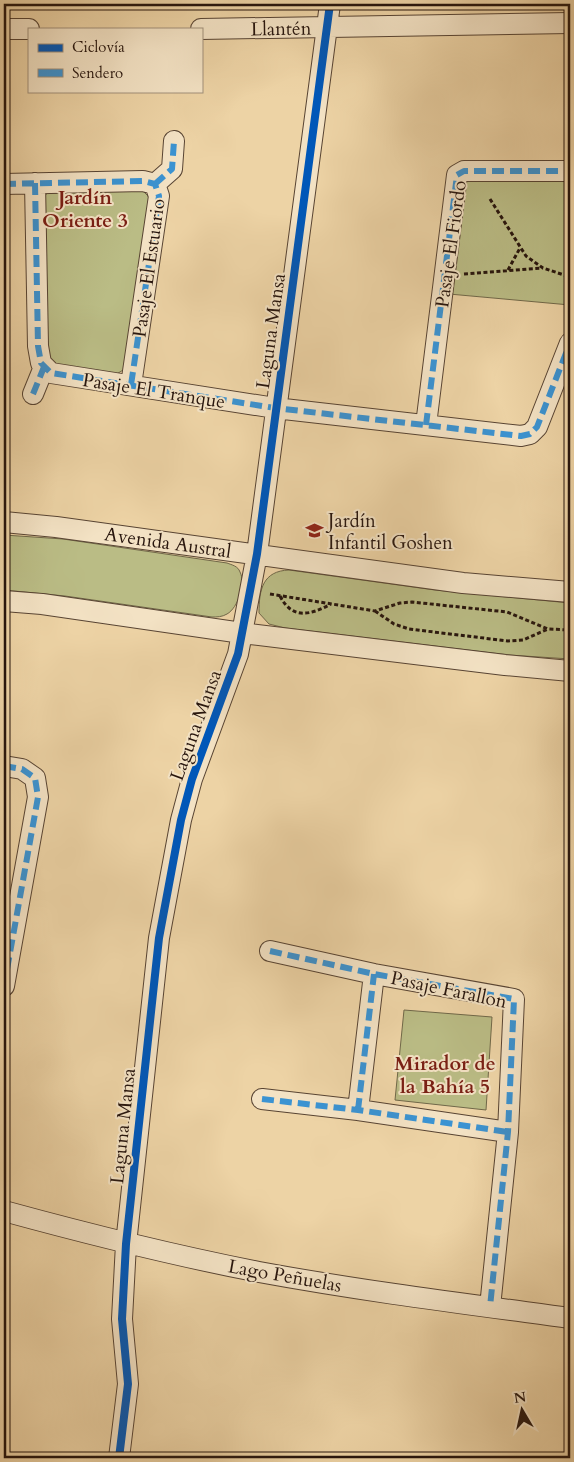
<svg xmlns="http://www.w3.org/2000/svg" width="574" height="1462" viewBox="0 0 574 1462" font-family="Cardo,serif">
	<rect width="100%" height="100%" fill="#edd3a5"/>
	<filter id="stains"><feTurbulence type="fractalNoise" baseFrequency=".004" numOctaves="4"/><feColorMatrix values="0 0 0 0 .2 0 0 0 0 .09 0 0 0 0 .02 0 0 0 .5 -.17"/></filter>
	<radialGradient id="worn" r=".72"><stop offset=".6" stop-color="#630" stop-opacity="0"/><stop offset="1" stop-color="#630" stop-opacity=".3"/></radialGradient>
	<path fill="#babc85" stroke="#706849" d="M570,178v127l-121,-11 14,-113z
		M141,189l7,7 2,5 -22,166 -13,8 -59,-8 -8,-8 -3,-164 5,-3z
		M4,535l59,4 164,24c5,2 11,3 13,9 6,11 -2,36 -13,42 -5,3 -10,3 -15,3l-147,-21 -61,-6z
		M289,570l146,20 135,13v56l-61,-4 -224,-27 -16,-4 -10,-11c0,-24 4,-42 30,-43z
		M404,1010l88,7 -6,93 -91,-10z"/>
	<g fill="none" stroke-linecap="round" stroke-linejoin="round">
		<defs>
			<path id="minor" d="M4,29h25
				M201,29l369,-6
				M35,183l3,163 3,17 10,10 224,35 246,28 9,-2 7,-7 33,-84
				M4,184l139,-3 12,3 4,12 -28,189
				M155,184l17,-15 2,-28
				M33,394l11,-27
				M426,425l31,-250 7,-4h106
				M4,522l52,5 407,56 107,9
				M4,601l38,3 200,29 263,32 65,6
				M4,766l18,3 13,9 3,19 -34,189
				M270,951l104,23 140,25 -6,133 -18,175
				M262,1099l96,11 150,22
				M358,1110l16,-136
				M4,1211c84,23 168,44 255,61 103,19 207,32 311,46
				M119,1458l9,-74 -6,-65 4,-75 33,-306 22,-118 11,-41 46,-125 19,-100 73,-550"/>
		</defs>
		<use href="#minor" stroke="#584433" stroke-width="22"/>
		<path stroke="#27150d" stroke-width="3" stroke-dasharray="4 2.5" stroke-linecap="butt" d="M490,199l36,57 17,12 27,9
			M508,270l12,-22
			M464,274l79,-6
			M270,594l105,17 25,-8 12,-1 95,10 41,17 22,1
			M280,596c12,24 31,19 51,8
			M375,611l19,13 15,5 99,12 15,-1 25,-11"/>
		<use href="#minor" stroke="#f3e2c4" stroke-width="20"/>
		<path stroke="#3b93d2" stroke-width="6" stroke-dasharray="12 6" stroke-linecap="butt" d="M35,183l3,163 3,17 10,10 224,35 246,28 9,-2 7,-7 33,-84
			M4,184l139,-3 12,3 4,12 -28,189
			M155,184l17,-15 2,-28
			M33,394l11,-27
			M426,425l31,-250 7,-4h106
			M4,766l18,3 13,9 3,19 -34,189
			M270,951l104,23 140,25 -6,133 -18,175
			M262,1099l96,11 150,22
			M358,1110l16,-136"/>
		<defs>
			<path id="cycleway" d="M119,1458l9,-74 -6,-65 4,-75 33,-306 22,-118 11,-41 46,-125 19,-100 73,-550"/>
		</defs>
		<use href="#cycleway" stroke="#f3e2c4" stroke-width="11"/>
		<use href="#cycleway" stroke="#0057b8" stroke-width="8"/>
	</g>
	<defs>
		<symbol id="school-bare" viewBox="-9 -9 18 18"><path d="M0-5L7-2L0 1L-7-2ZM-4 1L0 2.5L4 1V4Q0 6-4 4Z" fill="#8f2418" stroke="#f3e2c4" stroke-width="2.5" paint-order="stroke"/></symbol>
	</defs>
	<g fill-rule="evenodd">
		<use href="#school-bare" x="302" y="518" width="25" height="25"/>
	</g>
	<g text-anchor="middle" stroke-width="4" stroke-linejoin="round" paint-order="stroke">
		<g font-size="19" fill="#27150d" stroke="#f3e2c4">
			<text transform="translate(281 28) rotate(-1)" y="7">Llantén</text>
			<text transform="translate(450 244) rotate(-82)" y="7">Pasaje El Fiordo</text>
			<text transform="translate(148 268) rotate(-82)" y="7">Pasaje El Estuario</text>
			<text transform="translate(270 331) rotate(-82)" y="7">Laguna Mansa</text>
			<text transform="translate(154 390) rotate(9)" y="7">Pasaje El Tranque</text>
			<text transform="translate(168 542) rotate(8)" y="7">Avenida Austral</text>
			<text transform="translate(195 725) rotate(-70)" y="7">Laguna Mansa</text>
			<text transform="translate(449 989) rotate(12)" y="7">Pasaje Farallon</text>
			<text transform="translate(122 1126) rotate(-84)" y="7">Laguna Mansa</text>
			<text transform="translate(285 1275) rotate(10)" y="7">Lago Peñuelas</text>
		</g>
		<g font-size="19" fill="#27150d" stroke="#f3e2c4" text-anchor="start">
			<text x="328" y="527">Jardín<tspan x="328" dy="22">Infantil Goshen</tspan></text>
		</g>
		<g font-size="20" font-weight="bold" fill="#7a1f14" stroke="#f3e2c4">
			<text x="85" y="204">Jardín<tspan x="85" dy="23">Oriente 3</tspan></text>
			<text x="445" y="1070">Mirador de<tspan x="445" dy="23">la Bahía 5</tspan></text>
		</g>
	</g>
	<rect width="574" height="1462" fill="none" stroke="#edd3a5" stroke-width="20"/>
	<rect x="5" y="5" width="564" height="1452" fill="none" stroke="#27150d" stroke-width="2.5"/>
	<rect x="10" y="10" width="554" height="1442" fill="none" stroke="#27150d"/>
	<rect x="28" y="28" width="175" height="65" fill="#f3e2c4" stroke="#a1907b"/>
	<rect x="38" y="44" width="25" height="8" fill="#0057b8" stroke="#a1907b"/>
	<text x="72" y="52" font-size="15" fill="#27150d">Ciclovía</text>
	<rect x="38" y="69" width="25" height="8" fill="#3b93d2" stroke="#a1907b"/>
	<text x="72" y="78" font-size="15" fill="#27150d">Sendero</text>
	<g transform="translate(522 1410) rotate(351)" stroke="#f3e2c4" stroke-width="4" paint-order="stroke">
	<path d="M0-4L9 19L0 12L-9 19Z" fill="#27150d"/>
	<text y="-8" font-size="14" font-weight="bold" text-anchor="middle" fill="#27150d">N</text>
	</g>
	<rect width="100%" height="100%" filter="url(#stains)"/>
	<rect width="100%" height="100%" fill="url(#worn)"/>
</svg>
